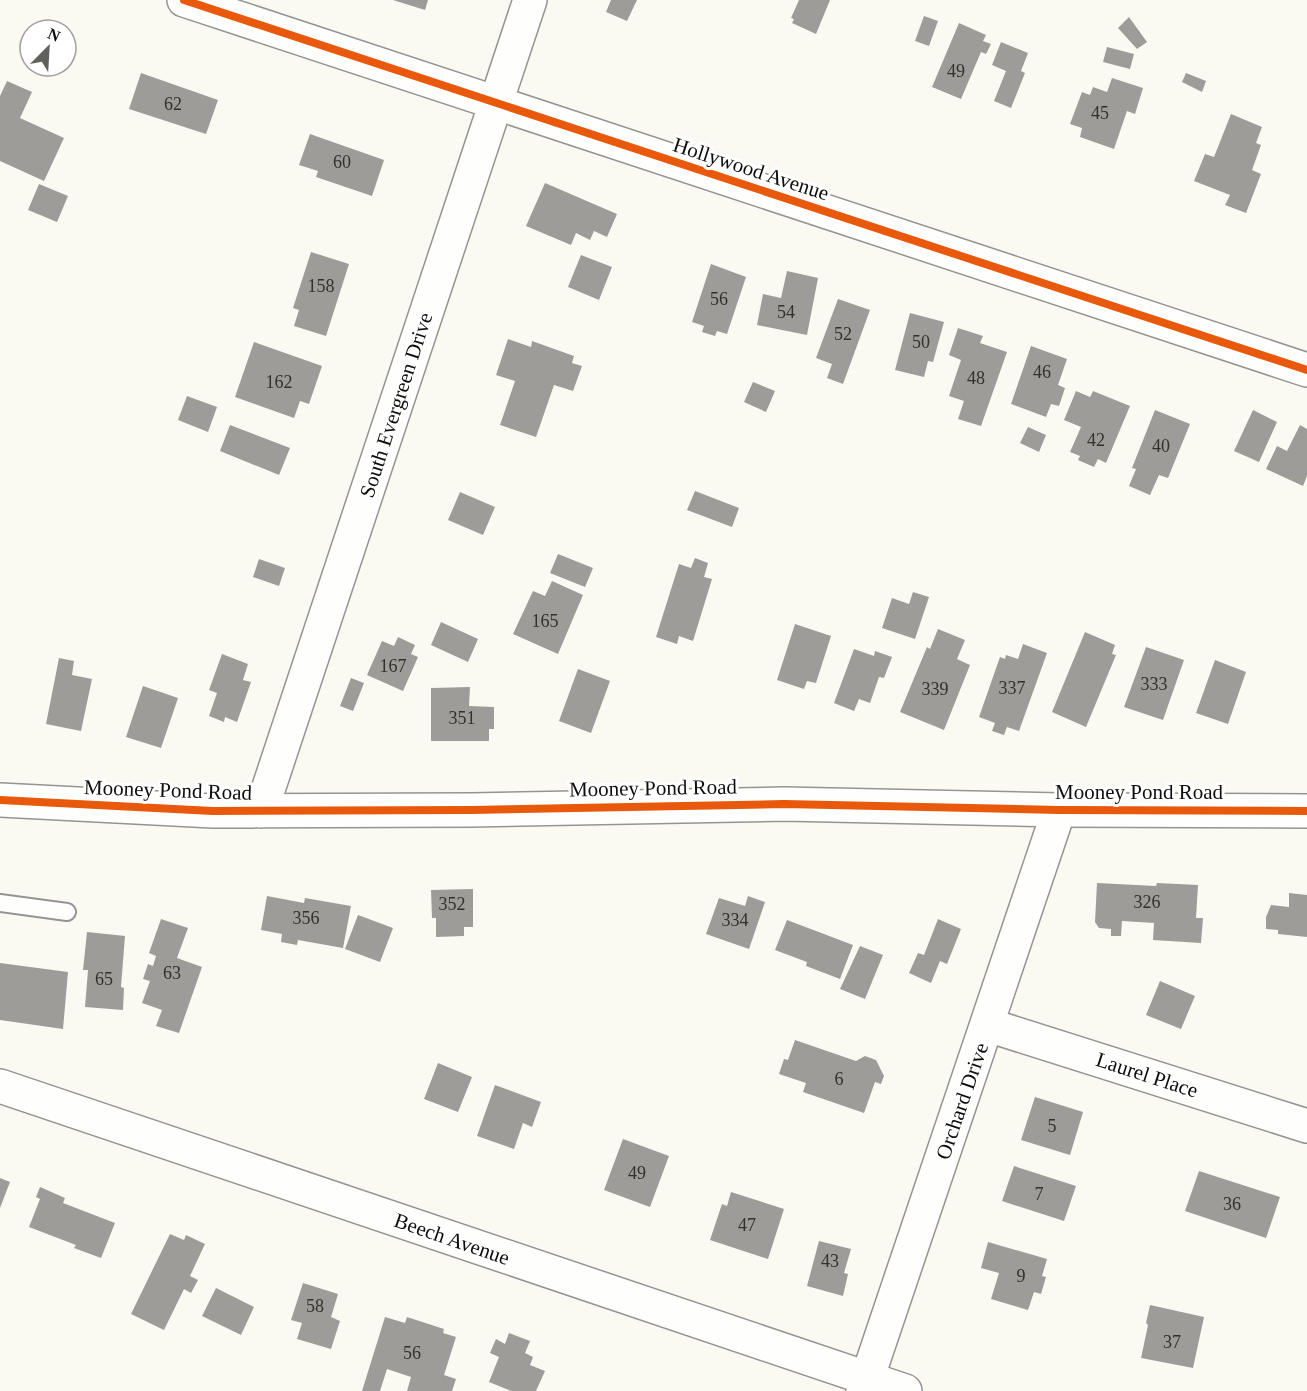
<svg xmlns="http://www.w3.org/2000/svg" width="1307" height="1391" viewBox="0 0 1307 1391" font-family="Georgia,serif">
	<rect width="100%" height="100%" fill="#fbfaf2"/>
	<path fill="#9e9c98" d="M393,0h35l-3,10z
		M611,0h26l-10,21 -21,-9z
		M799,0h31l-14,34 -24,-11 2,-4 -3,-1z
		M924,16l14,5 -9,25 -14,-5z
		M1129,17l18,25 -10,7 -19,-21z
		M959,23l27,12 -3,6 8,3 -5,10 -5,-2 -20,47 -29,-12z
		M1001,42l27,11 -7,18 4,2 -14,35 -17,-7 12,-30 -14,-6z
		M1107,47l27,7 -4,15 -27,-7z
		M141,73l77,27 -12,34 -77,-25z
		M1186,73l20,8 -4,11 -20,-10z
		M1112,78l31,10 -8,26 -8,-3 -13,38 -34,-12 2,-9 -12,-4 12,-32 8,3 3,-8 14,5z
		M7,81l25,11 -12,26 44,20 -20,43 -44,-20v-65z
		M1231,114l31,13 -6,16 5,2 -9,25 9,4 -15,39 -21,-8 5,-10 -36,-14 11,-27 9,3z
		M310,134l74,26 -12,36 -56,-19 2,-6 -19,-6z
		M545,183l72,31 -10,23 -13,-6 -4,9 -14,-7 -5,12 -45,-19z
		M39,184l29,12 -11,26 -29,-12z
		M311,252l38,12 -23,72 -32,-10 5,-16 -6,-2z
		M581,255l31,12 -13,33 -31,-13z
		M711,264l35,13 -19,57 -10,-3 -2,5 -13,-4 2,-6 -12,-4z
		M787,271l31,7 -11,57 -50,-10 6,-31 18,4z
		M838,299l32,11 -27,74 -16,-6 5,-14 -16,-6z
		M910,313l34,9 -11,40 -5,-1 -4,16 -29,-7z
		M958,328l25,8 -3,7 27,9 -26,74 -23,-7 6,-18 -15,-5 12,-36 -12,-5z
		M508,339l23,8 1,-6 42,15 -2,7 10,3 -9,25 -19,-6 -18,52 -36,-12 15,-44 -19,-6z
		M254,342l68,24 -13,38 -9,-3 -6,17 -59,-21z
		M1031,346l36,13 -9,26 7,3 -6,18 -8,-2 -5,13 -35,-13z
		M753,382l22,9 -9,21 -22,-10z
		M1076,391l14,6 3,-6 37,15 -24,57 -8,-4 -4,8 -16,-7 2,-4 -10,-4 11,-25 -17,-7z
		M187,396l30,11 -9,25 -30,-12z
		M1155,410l35,14 -22,54 -9,-3 -9,20 -21,-9 7,-17 -4,-1z
		M1253,410l24,12 -18,40 -25,-11z
		M230,425l60,23 -11,27 -59,-24z
		M1300,425l7,4v47l-4,10 -37,-17 11,-23 10,5z
		M1028,427l18,8 -7,17 -19,-9z
		M695,491l44,17 -7,19 -45,-17z
		M460,492l35,15 -12,28 -35,-15z
		M558,554l35,14 -8,19 -35,-14z
		M695,558l13,5 -4,14 8,2 -19,62 -14,-5 -2,8 -21,-7 23,-73 12,4z
		M259,559l26,9 -6,18 -26,-9z
		M552,581l31,14 -25,59 -45,-20 20,-43 12,5z
		M913,592l16,5 -14,42 -33,-11 10,-30 17,6z
		M441,622l37,17 -10,23 -37,-17z
		M795,624l36,12 -15,47 -9,-2 -3,8 -27,-9z
		M938,629l27,11 -8,19 13,6 -26,65 -44,-18 27,-65 3,2z
		M1085,632l30,13 -3,9 4,1 -30,72 -34,-15z
		M398,637l17,8 -4,9 7,3 -15,34 -36,-16 15,-34 12,5z
		M1023,644l24,9 -28,78 -12,-4 -3,8 -12,-4 3,-8 -16,-6 21,-60 5,2 1,-4 12,4z
		M1146,647l38,13 -21,60 -39,-13z
		M854,649l20,7 1,-5 17,6 -8,21 -5,-1 -9,26 -11,-4 -5,12 -20,-8z
		M222,654l26,10 -5,16 8,2 -14,40 -12,-5 -1,5 -15,-6 8,-23 -8,-3z
		M59,658l15,3 -2,14 20,4 -11,52 -35,-7z
		M1215,660l31,12 -18,52 -32,-11z
		M578,669l32,12 -19,52 -32,-12z
		M351,678l13,5 -11,28 -13,-5z
		M143,686l35,12 -17,50 -35,-11z
		M470,687l-1,19 25,1v22h-5v12h-58v-53z
		M1097,883l59,3 1,-3 41,2 -2,33h7l-2,25 -48,-3 1,-17 -32,-2 -1,15h-10v-7l-12,-1 -4,-6z
		M473,889v38h-9v9l-28,1v-19h-4l-1,-28z
		M1289,893l18,2v42l-29,-3v-4l-12,-1v-12l5,-12 18,2z
		M267,896l37,7 1,-5 46,8 -8,42 -45,-8 -1,5 -16,-3 1,-8 -21,-4z
		M748,896l17,6 -16,47 -43,-15 13,-36 26,8z
		M358,915l35,13 -13,34 -35,-13z
		M161,919l27,9 -11,30 25,9 -23,66 -23,-7 6,-16 -20,-7 8,-22 -7,-2 5,-15 5,2 3,-10 -7,-3z
		M938,919l23,10 -14,35 -7,-3 -9,22 -22,-10 9,-20 6,2z
		M787,920l66,25 -13,34 -34,-13 1,-4 -32,-12z
		M87,932l38,4 -4,51 3,1 -1,22 -38,-3 3,-37h-5z
		M860,946l23,9 -18,44 -25,-10z
		M0,963l68,9 -5,57 -63,-9z
		M1160,981l35,15 -14,33 -35,-14z
		M795,1040l61,21 9,-5 11,4 8,16 -3,8 -6,-2 -11,31 -61,-21 3,-9 -27,-9 5,-15 4,1z
		M438,1063l34,14 -14,35 -34,-13z
		M495,1085l46,17 -9,25 -9,-4 -9,26 -37,-13z
		M1035,1097l48,15 -13,43 -49,-15z
		M623,1139l46,17 -19,51 -46,-17z
		M1014,1166l62,20 -12,35 -62,-20z
		M1199,1171l81,26 -14,41 -81,-27z
		M0,1178l10,4 -10,26z
		M40,1187l25,11 -2,5 52,20 -14,35 -27,-10 2,-3 -47,-18 11,-28 -4,-2z
		M731,1192l53,17 -16,50 -58,-19 12,-36 5,2z
		M170,1234l14,6 2,-5 19,9 -15,32 8,4 -7,13 -7,-4 -20,41 -33,-16z
		M819,1241l32,8 -7,24 4,1 -5,22 -36,-10z
		M988,1242l59,17 -5,17 4,1 -5,17 -7,-2 -6,18 -37,-11 8,-26 -18,-5z
		M303,1283l35,11 -7,23 9,4 -9,28 -34,-10 5,-16 -11,-3z
		M216,1288l38,19 -13,28 -39,-19z
		M1150,1305l54,12 -11,51 -52,-10 7,-33 -2,-2z
		M385,1317l20,6 2,-6 37,12 -1,4 13,4 -12,38 12,4 -4,12h-45l4,-14 -24,-8 -7,22h-18z
		M509,1333l21,8 -5,12 8,4 -3,8 15,6 -9,20h-25l-22,-9 10,-25 -9,-4 6,-14 9,5z"/>
	<g fill="none" stroke-linecap="round" stroke-linejoin="round">
		<defs>
			<path id="service" d="M0,903l67,9"/>
			<path id="minor" d="M184,0l1123,370
				M988,1025l319,101
				M0,1086l905,305
				M863,1391l196,-581"/>
			<path id="tertiary" d="M0,800l213,11 258,-1 313,-6 275,6 248,1
				M261,811l269,-811"/>
		</defs>
		<use href="#service" stroke="#949490" stroke-width="20"/>
		<use href="#minor" stroke="#949490" stroke-width="36"/>
		<use href="#tertiary" stroke="#949490" stroke-width="36"/>
		<use href="#service" stroke="#fefefd" stroke-width="16"/>
		<use href="#minor" stroke="#fefefd" stroke-width="33"/>
		<use href="#tertiary" stroke="#fefefd" stroke-width="33"/>
		<defs>
			<path id="cycleway" d="M184,0l1123,370
				M0,800l213,11 258,-1 313,-6 275,6 248,1"/>
		</defs>
		<use href="#cycleway" stroke="#fff" stroke-width="11"/>
		<use href="#cycleway" stroke="#e8590c" stroke-width="8"/>
	</g>
	<g text-anchor="middle" stroke-width="6" stroke-linejoin="round" paint-order="stroke">
		<g font-size="18" fill="#313130">
			<text x="956" y="77">49</text>
			<text x="173" y="110">62</text>
			<text x="1100" y="119">45</text>
			<text x="342" y="168">60</text>
			<text x="321" y="292">158</text>
			<text x="719" y="305">56</text>
			<text x="786" y="318">54</text>
			<text x="843" y="340">52</text>
			<text x="921" y="348">50</text>
			<text x="1042" y="378">46</text>
			<text x="976" y="384">48</text>
			<text x="279" y="388">162</text>
			<text x="1096" y="446">42</text>
			<text x="1161" y="452">40</text>
			<text x="545" y="627">165</text>
			<text x="393" y="672">167</text>
			<text x="1154" y="690">333</text>
			<text x="1012" y="694">337</text>
			<text x="935" y="695">339</text>
			<text x="462" y="724">351</text>
			<text x="1147" y="908">326</text>
			<text x="452" y="910">352</text>
			<text x="306" y="924">356</text>
			<text x="735" y="926">334</text>
			<text x="172" y="979">63</text>
			<text x="104" y="985">65</text>
			<text x="839" y="1085">6</text>
			<text x="1052" y="1132">5</text>
			<text x="637" y="1179">49</text>
			<text x="1039" y="1200">7</text>
			<text x="1232" y="1210">36</text>
			<text x="747" y="1231">47</text>
			<text x="830" y="1267">43</text>
			<text x="1021" y="1282">9</text>
			<text x="315" y="1312">58</text>
			<text x="1172" y="1348">37</text>
			<text x="412" y="1359">56</text>
		</g>
		<g font-size="21" fill="#0d0d0d" stroke="#fff">
			<text transform="translate(751 169) rotate(18)" y="7">Hollywood Avenue</text>
			<text transform="translate(396 405) rotate(-72)" y="7">South Evergreen Drive</text>
			<text transform="translate(653 788) rotate(-1)" y="7">Mooney Pond Road</text>
			<text transform="translate(168 790) rotate(2)" y="7">Mooney Pond Road</text>
			<text x="1139" y="799">Mooney Pond Road</text>
			<text transform="translate(1147 1075) rotate(18)" y="7">Laurel Place</text>
			<text transform="translate(962 1101) rotate(-71)" y="7">Orchard Drive</text>
			<text transform="translate(452 1239) rotate(19)" y="7">Beech Avenue</text>
		</g>
	</g>
	<g transform="translate(48 48) rotate(24)"><circle r="28" fill="#ffffff" stroke="#9e9e9e" stroke-width="1.5"/>
	<path d="M0-4.5L10 22L0 15L-10 22Z" fill="#60605d"/>
	<text y="-9" font-size="16" font-weight="bold" text-anchor="middle" fill="#0d0d0d">N</text>
	</g>
</svg>
